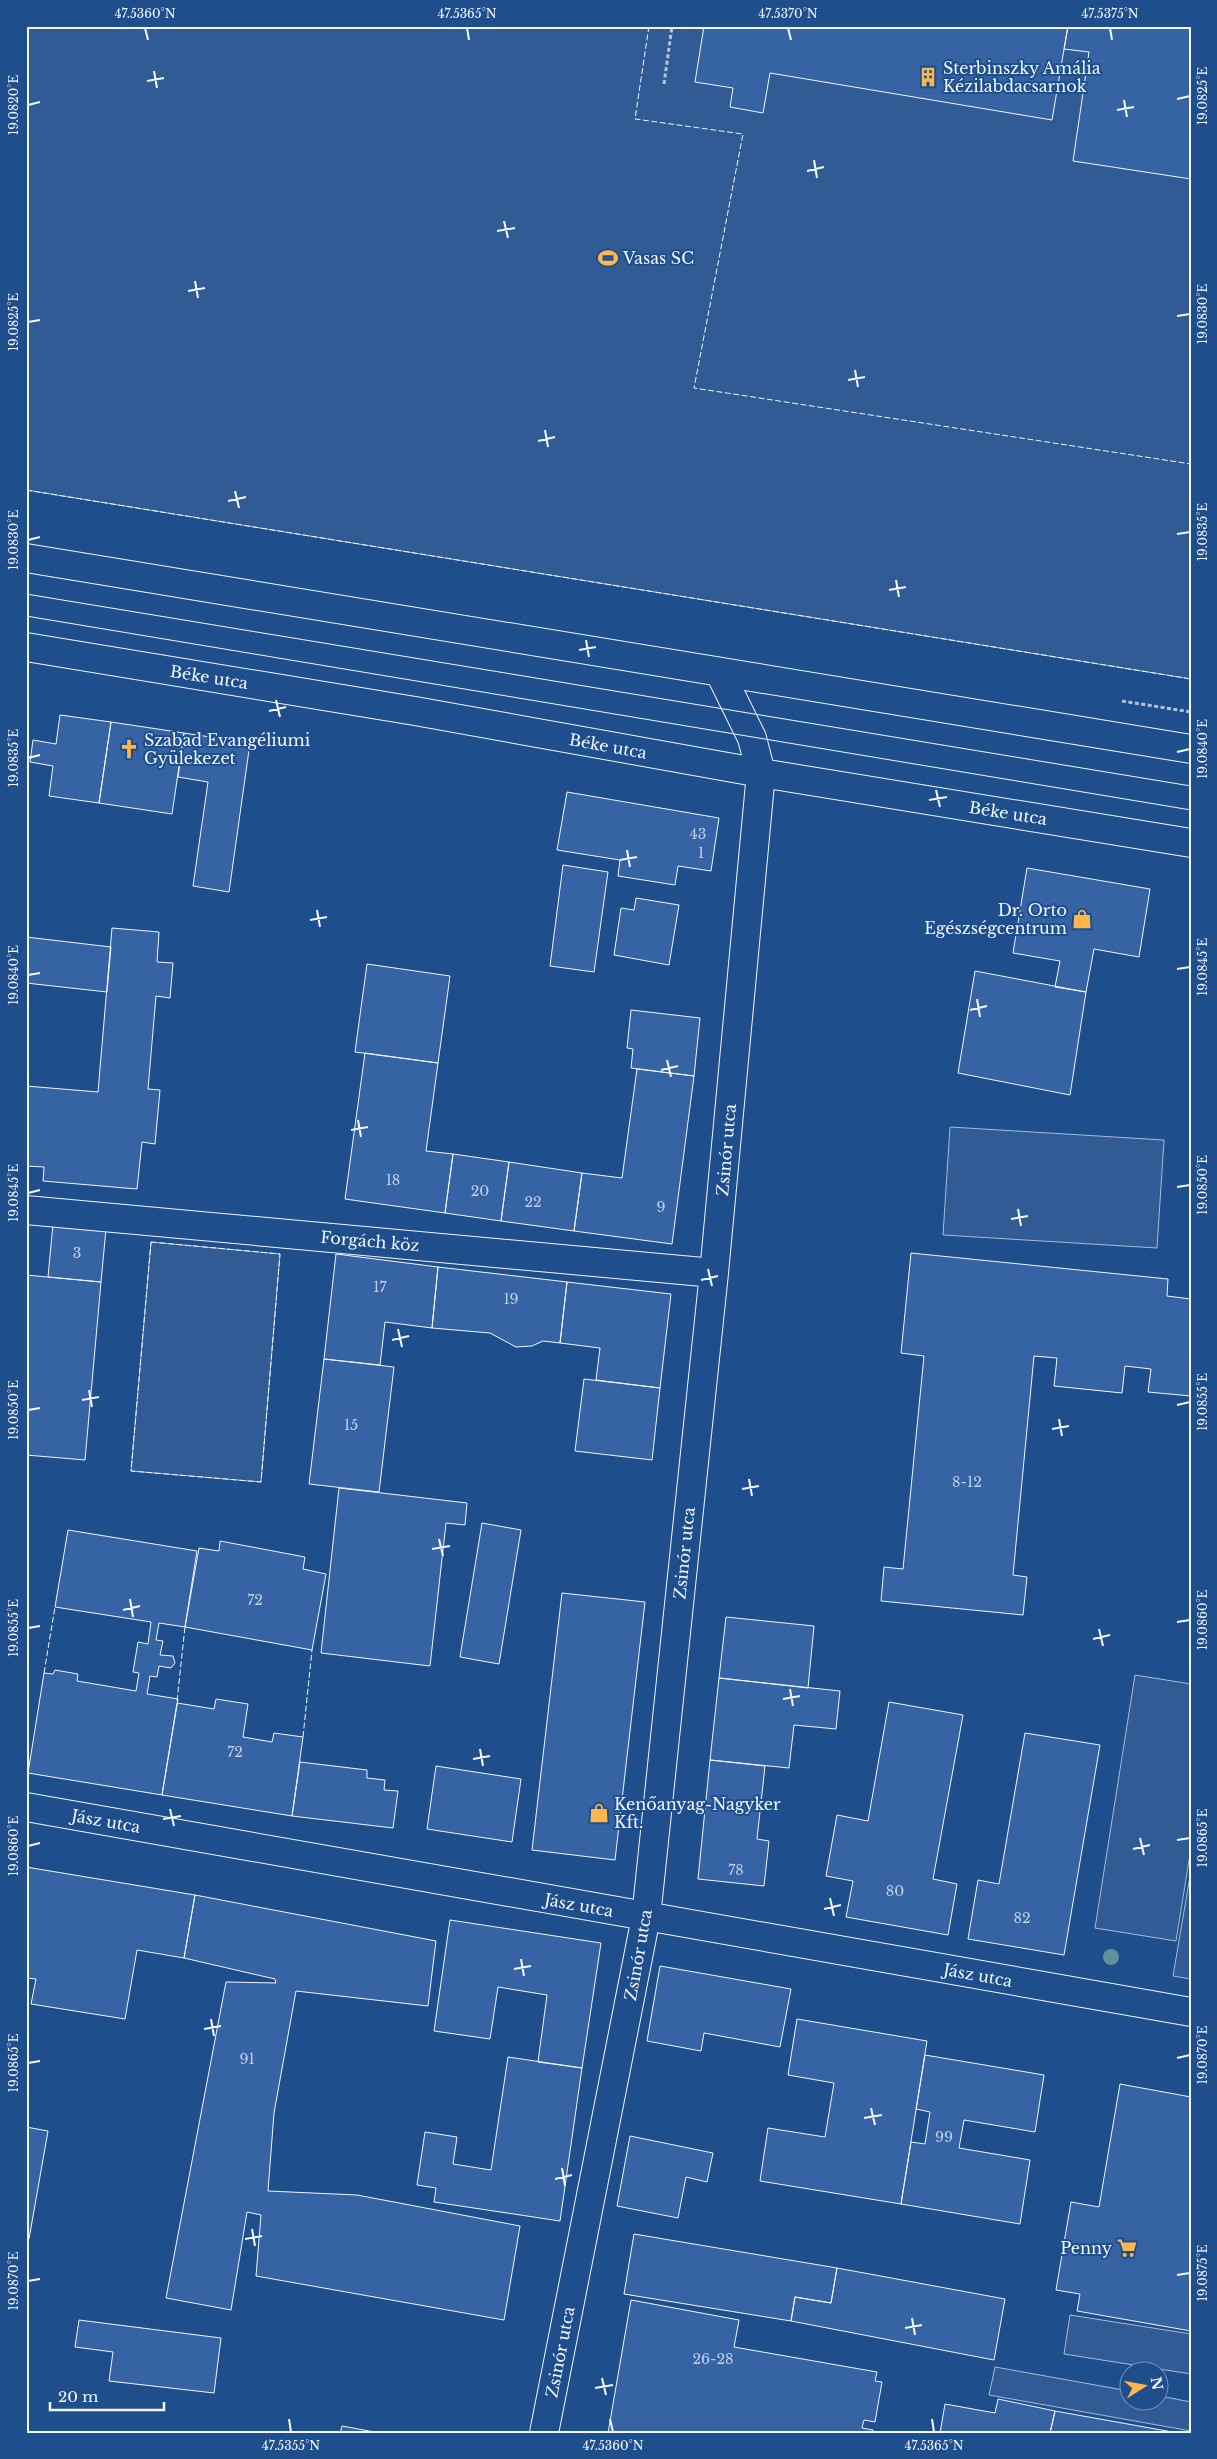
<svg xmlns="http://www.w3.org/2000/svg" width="1217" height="2459" viewBox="0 0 1217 2459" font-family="'Libre Baskerville',serif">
	<rect width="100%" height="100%" fill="#1f4e8c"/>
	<path fill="#305b95" stroke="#a8bbd7" d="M26,26h1165v653l-1165,-189z
		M950,1127l214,13 -7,108 -214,-13z
		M151,1242l129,12 -19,228 -130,-11z
		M1135,1675l56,9v164l-15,93 -81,-13z
		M1191,1870v109l-18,-3z
		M1070,2315l121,19v40l-127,-20z
		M995,2367l134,24 1,11h30v-6l31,6v29l-202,-36z"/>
	<path fill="#3563a3" stroke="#f2f6ff" d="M704,26h364l-16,94 -282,-47 -7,40 -33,-6 3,-19 -38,-6z
		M1068,26h123v153l-118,-18 16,-109 -25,-3z
		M60,715l51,7 -12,81 -50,-7 4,-30 -23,-4 3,-22 23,4z
		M111,722l73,11 -12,81 -73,-11z
		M184,733l66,10 -21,149 -36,-6 15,-104 -30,-5z
		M567,792l152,26 -8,53 -33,-5 -3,19 -57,-9 2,-16 -63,-10z
		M563,865l45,7 -14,100 -44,-6z
		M1027,868l123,21 -11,68 -45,-8 -8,43 -31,-5 5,-26 -47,-8z
		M636,898l43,7 -10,60 -55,-10 7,-47 13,2z
		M112,928l47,4 -2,30 16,1 -3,35 -14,-2 -8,93 12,1 -5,54 -13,-2 -5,47 -94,-8 1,-14 -18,-1v-80l72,6z
		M26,937l85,10 -4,45 -81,-9z
		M367,964l83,12 -12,87 -83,-11z
		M975,971l111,21 -16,103 -112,-22z
		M631,1010l69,8 -6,58 -63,-8 2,-19 -6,-1z
		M365,1053l73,10 -12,88 27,3 -8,59 -100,-14z
		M637,1069l57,7 -22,168 -98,-13 8,-58 40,5z
		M453,1154l56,8 -8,59 -56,-8z
		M509,1162l73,11 -8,58 -73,-10z
		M53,1224l53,5 -5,53 -53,-5z
		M911,1253l257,26 -1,17 24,3v97l-43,-4 3,-23 -26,-3 -3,27 -68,-7 3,-28 -23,-2 -21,219 14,2 -4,38 -142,-14 3,-34 19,2 21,-213 -23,-3z
		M336,1254l102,13 -6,61 -47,-6 -5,43 -56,-6z
		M438,1267l129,15 -7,61 -17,-2 -11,5 -16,1 -26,-14 -58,-5z
		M26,1275l75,7 -16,178 -59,-5z
		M567,1282l104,12 -11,94 -64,-8 4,-32 -40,-5z
		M324,1359l70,8 -15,125 -70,-8z
		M584,1379l76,9 -8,72 -77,-9z
		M339,1488l128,15 -2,22 -19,-2 -16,143 -109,-13z
		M482,1523l39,7 -22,134 -39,-7z
		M68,1530l129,21 -12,76 -26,-4 -3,17 7,1 -3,14 13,1 2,7 -4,5 -12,-2 -2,11 -7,-1 -3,18 31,5 -16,96 -134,-22 16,-100 9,1 2,-4 23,4 -1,7 59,10 3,-18 -6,-1 5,-30 10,2 3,-22 -96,-15z
		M220,1541l85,16 -2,12 23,5 -14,76 -127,-23 14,-79 20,3z
		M562,1593l83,9 -30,258 -83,-10z
		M726,1617l88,9 -6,62 -89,-10z
		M719,1678l121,13 -4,38 -42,-4 -5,43 -79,-8z
		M216,1699l32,5 -5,33 29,5 2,-9 29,4 -11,79 -130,-21 15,-92 37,6z
		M889,1702l74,13 -30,164 24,5 -9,51 -102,-18 7,-36 -27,-5 11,-61 31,6z
		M1025,1733l75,12 -36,210 -96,-16 10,-59 21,4z
		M710,1760l55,6 -8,73 12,2 -5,45 -66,-7z
		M300,1762l67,8v8l18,2 -1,10 14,1 -5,37 -101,-12z
		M436,1766l85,13 -9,63 -85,-13z
		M26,1867l169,28 -11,63 -47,-8 -12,69 -94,-15 5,-25 -10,-1z
		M195,1895l241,46 -8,65 -132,-15 -22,122 -6,78 89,4 163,31 -16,94 -248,-44 5,-61 -14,-3 -16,98 -65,-12 60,-316 50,1 -1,-4 -91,-21z
		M450,1920l151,23 -19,125 -44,-6 9,-67 -49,-8 -8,52 -56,-8z
		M660,1966l131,23 -11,58 -76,-14 -3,18 -54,-10z
		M797,2019l130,22 -26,163 -141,-23 8,-53 57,9 9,-54 -46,-8z
		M925,2055l119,20 -9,57 -71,-12 -5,28 71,12 -10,64 -119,-20 10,-62 14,2 5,-32 -14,-3z
		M508,2057l74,11 -22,153 -126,-19 2,-14 -19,-3 8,-53 32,5 -4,27 38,6z
		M1120,2084l71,13v234l-114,-20 3,-17 -24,-4 15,-88 28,5z
		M26,2127l22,4 -19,108 -3,-1z
		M630,2136l83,17 -6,29 -21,-5 -8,41 -61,-12z
		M634,2234l203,34 -6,35 -36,-6 -4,24 -167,-27z
		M837,2268l168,31 -11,61 -203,-39 4,-24 36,6z
		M631,2300l108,20 -5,27 143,25 -2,9 7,1 -7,40 -11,-2 -2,8 11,2 -1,3h-264z
		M79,2320l142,18 -7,55 -105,-12 4,-29 -38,-5z
		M998,2399l57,12 -5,22h-110l5,-29 50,9z
		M1055,2411l123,22h-128z
		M342,2426l38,7h-40z"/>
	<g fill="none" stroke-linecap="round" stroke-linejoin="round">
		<defs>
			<path id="minor" d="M26,1210l688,63
				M26,1807l1165,205
				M544,2433l102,-516 68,-644 47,-500 -9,-35 -32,-65"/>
			<path id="secondary" d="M26,558l1165,191
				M26,647l389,64 346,62 430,70"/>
		</defs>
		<use href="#minor" stroke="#f2f6ff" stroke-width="30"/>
		<use href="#secondary" stroke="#f2f6ff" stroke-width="30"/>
		<path stroke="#b3c4dc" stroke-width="3" stroke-dasharray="4 2.5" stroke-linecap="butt" d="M664,84l8,-58
			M1122,701l69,11"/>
		<use href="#minor" stroke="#1f4e8c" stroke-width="28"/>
		<use href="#secondary" stroke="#1f4e8c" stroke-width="28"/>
		<path stroke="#f2f6ff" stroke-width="1" d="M26,594l1165,192
			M26,616l1165,194"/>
		<path stroke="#f2f6ff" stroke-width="1" stroke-dasharray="6 2.5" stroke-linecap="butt" d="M649,26l-14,93 108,15 -49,254 497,76
			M26,490l1165,189
			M151,1242l129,12 -19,228 -130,-11z
			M44,1673l11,-66
			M177,1701l8,-74
			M303,1737l9,-87"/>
	</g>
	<circle fill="#61919a" cx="1111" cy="1957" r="8"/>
	<path fill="none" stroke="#f2f6ff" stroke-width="2" d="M145,28l3,12M467,28l2,12M788,28l3,12M1110,28l2,12M154,71l3,17M147,81l17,-3M1177,99l13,-3M1124,100l3,17M28,105l12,-3M1117,110l17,-3M814,160l3,18M807,171l17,-4M504,221l4,17M497,231l18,-3M195,281l3,17M188,291l17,-3M1177,316l13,-2M28,322l12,-2M855,370l3,17M848,380l17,-3M545,430l3,17M538,441l17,-4M235,491l4,17M228,501l18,-4M1177,534l13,-2M28,540l12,-3M896,580l3,17M889,590l17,-3M586,640l3,17M579,650l17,-3M276,700l4,17M269,711l17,-4M1177,752l13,-3M28,758l12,-3M936,790l4,17M929,800l18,-3M627,850l3,17M620,860l17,-3M317,910l3,17M310,920l17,-3M1177,969l13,-2M28,975l12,-2M977,999l3,18M970,1010l17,-4M667,1060l4,17M661,1070l17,-4M358,1120l3,17M351,1130l17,-3M1177,1187l13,-2M28,1193l12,-3M1018,1209l3,17M1011,1219l17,-3M708,1269l4,17M701,1280l17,-4M398,1329l4,18M392,1340l17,-4M89,1390l3,17M82,1400l17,-3M1177,1405l13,-3M28,1410l12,-2M1059,1419l3,17M1052,1429l17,-3M749,1479l3,17M742,1489l17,-3M439,1539l4,17M432,1549l18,-3M130,1599l3,18M123,1610l17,-4M1177,1622l13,-2M28,1628l12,-2M1099,1629l4,17M1093,1639l17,-4M790,1689l3,17M783,1699l17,-3M480,1749l3,17M473,1759l17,-3M170,1809l4,17M163,1819l18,-3M1140,1838l4,17M1177,1840l13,-2M28,1846l12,-3M1133,1849l17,-4M830,1898l4,18M824,1909l17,-4M521,1959l3,17M514,1969l17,-3M211,2019l3,17M204,2029l17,-3M1177,2058l13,-3M28,2063l12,-2M871,2108l4,17M864,2118l18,-3M562,2168l3,18M555,2179l17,-4M252,2229l3,17M245,2239l17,-3M1177,2275l13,-2M28,2281l12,-2M912,2318l3,17M905,2328l17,-3M602,2378l4,17M595,2388l18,-3M289,2419l2,13M610,2419l3,13M932,2419l2,13"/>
	<defs>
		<symbol id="building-bare" viewBox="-9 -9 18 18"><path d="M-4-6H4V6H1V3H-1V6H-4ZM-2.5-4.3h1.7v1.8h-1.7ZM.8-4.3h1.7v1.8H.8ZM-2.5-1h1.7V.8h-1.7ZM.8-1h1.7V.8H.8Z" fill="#ffb74d" stroke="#1f4e8c" stroke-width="2.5" paint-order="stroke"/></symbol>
		<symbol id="stadium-bare" viewBox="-9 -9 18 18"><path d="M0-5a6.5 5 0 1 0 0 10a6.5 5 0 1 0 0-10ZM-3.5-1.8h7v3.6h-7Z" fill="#ffb74d" stroke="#1f4e8c" stroke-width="2.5" paint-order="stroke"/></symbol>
		<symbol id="church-bare" viewBox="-9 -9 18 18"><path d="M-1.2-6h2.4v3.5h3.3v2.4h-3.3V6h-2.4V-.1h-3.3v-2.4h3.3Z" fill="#ffb74d" stroke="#1f4e8c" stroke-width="2.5" paint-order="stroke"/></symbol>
		<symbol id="shop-bare" viewBox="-9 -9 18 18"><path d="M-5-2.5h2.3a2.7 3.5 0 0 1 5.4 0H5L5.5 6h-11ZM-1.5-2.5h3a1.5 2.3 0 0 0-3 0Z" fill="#ffb74d" stroke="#1f4e8c" stroke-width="2.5" paint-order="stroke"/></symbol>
		<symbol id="supermarket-bare" viewBox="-9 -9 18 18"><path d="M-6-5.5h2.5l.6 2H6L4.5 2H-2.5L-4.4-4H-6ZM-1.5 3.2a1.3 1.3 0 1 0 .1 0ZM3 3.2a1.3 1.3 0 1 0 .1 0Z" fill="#ffb74d" stroke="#1f4e8c" stroke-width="2.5" paint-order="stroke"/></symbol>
	</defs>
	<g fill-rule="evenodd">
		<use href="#building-bare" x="914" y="63" width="28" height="28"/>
		<use href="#stadium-bare" x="594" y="244" width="28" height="28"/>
		<use href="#church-bare" x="115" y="735" width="28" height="28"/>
		<use href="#shop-bare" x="1068" y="905" width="28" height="28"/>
		<use href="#shop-bare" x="585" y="1799" width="28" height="28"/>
		<use href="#supermarket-bare" x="1113" y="2234" width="28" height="28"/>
	</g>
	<g text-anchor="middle" stroke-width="4" stroke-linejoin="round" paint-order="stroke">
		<g font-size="14" fill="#c3d1e8">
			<text x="698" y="839">43</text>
			<text x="701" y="858">1</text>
			<text x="393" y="1185">18</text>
			<text x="480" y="1196">20</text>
			<text x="533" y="1207">22</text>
			<text x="661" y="1212">9</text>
			<text x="77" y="1258">3</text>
			<text x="380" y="1292">17</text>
			<text x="511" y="1304">19</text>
			<text x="351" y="1430">15</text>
			<text x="967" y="1487">8-12</text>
			<text x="255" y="1605">72</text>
			<text x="235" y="1757">72</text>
			<text x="736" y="1875">78</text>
			<text x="895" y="1896">80</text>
			<text x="1022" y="1923">82</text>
			<text x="247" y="2064">91</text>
			<text x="944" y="2142">99</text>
			<text x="713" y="2364">26-28</text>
		</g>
		<g font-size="16" fill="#f2f6ff" stroke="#1f4e8c" text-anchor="start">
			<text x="943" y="74">Sterbinszky Amália<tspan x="943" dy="18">Kézilabdacsarnok</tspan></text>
			<text x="623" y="264">Vasas SC</text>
			<text x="144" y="746">Szabad Evangéliumi<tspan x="144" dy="18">Gyülekezet</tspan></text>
			<text x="1067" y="916" text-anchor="end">Dr. Orto<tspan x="1067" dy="18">Egészségcentrum</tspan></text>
			<text x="614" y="1810">Kenőanyag-Nagyker<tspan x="614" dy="18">Kft.</tspan></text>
			<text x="1112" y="2254" text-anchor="end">Penny</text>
		</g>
		<g font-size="16" fill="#f2f6ff" stroke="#1f4e8c">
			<text transform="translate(209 677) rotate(9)" y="6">Béke utca</text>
			<text transform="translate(608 746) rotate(10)" y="6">Béke utca</text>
			<text transform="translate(1008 813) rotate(9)" y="6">Béke utca</text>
			<text transform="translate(726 1150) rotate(-85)" y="6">Zsinór utca</text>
			<text transform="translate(370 1241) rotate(5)" y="6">Forgách köz</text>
			<text transform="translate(684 1553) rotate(-84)" y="6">Zsinór utca</text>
			<text transform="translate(106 1821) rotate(10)" y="6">Jász utca</text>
			<text transform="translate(579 1905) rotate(10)" y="6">Jász utca</text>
			<text transform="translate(638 1955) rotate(-80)" y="6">Zsinór utca</text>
			<text transform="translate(978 1975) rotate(10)" y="6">Jász utca</text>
			<text transform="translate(560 2352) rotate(-79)" y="6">Zsinór utca</text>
		</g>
	</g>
	<rect width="1217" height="2459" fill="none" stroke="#1f4e8c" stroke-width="55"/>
	<g transform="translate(1144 2386) rotate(79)"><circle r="24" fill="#1f4e8c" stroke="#7391ba"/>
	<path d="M0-4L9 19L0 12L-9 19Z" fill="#ffb74d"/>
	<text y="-8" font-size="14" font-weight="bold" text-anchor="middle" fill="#f2f6ff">N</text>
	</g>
	<path d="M50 2402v8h114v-8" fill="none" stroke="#f2f6ff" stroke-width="2.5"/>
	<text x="58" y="2402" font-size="15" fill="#f2f6ff" stroke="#1f4e8c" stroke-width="4" paint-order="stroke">20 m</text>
	<rect x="28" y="28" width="1162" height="2404" fill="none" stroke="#f2f6ff" stroke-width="2"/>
	<g font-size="12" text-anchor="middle" fill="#f2f6ff">
		<text x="145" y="18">47.5360°N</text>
		<text x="467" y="18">47.5365°N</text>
		<text x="788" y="18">47.5370°N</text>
		<text x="1110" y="18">47.5375°N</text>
		<text transform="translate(1203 96) rotate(-90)" y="4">19.0825°E</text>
		<text transform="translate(14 105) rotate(-90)" y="4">19.0820°E</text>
		<text transform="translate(1203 314) rotate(-90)" y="4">19.0830°E</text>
		<text transform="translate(14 322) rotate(-90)" y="4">19.0825°E</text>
		<text transform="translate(1203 532) rotate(-90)" y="4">19.0835°E</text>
		<text transform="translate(14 540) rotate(-90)" y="4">19.0830°E</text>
		<text transform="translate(1203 749) rotate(-90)" y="4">19.0840°E</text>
		<text transform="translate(14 758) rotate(-90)" y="4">19.0835°E</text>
		<text transform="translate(1203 967) rotate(-90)" y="4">19.0845°E</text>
		<text transform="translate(14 975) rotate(-90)" y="4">19.0840°E</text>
		<text transform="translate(1203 1185) rotate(-90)" y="4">19.0850°E</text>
		<text transform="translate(14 1193) rotate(-90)" y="4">19.0845°E</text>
		<text transform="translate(1203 1402) rotate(-90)" y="4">19.0855°E</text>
		<text transform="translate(14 1410) rotate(-90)" y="4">19.0850°E</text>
		<text transform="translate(1203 1620) rotate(-90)" y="4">19.0860°E</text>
		<text transform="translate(14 1628) rotate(-90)" y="4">19.0855°E</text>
		<text transform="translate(1203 1838) rotate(-90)" y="4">19.0865°E</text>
		<text transform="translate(14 1846) rotate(-90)" y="4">19.0860°E</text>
		<text transform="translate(1203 2055) rotate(-90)" y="4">19.0870°E</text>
		<text transform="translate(14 2063) rotate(-90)" y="4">19.0865°E</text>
		<text transform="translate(1203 2273) rotate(-90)" y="4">19.0875°E</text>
		<text transform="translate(14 2281) rotate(-90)" y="4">19.0870°E</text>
		<text x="291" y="2450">47.5355°N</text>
		<text x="613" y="2450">47.5360°N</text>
		<text x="934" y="2450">47.5365°N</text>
	</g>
</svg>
